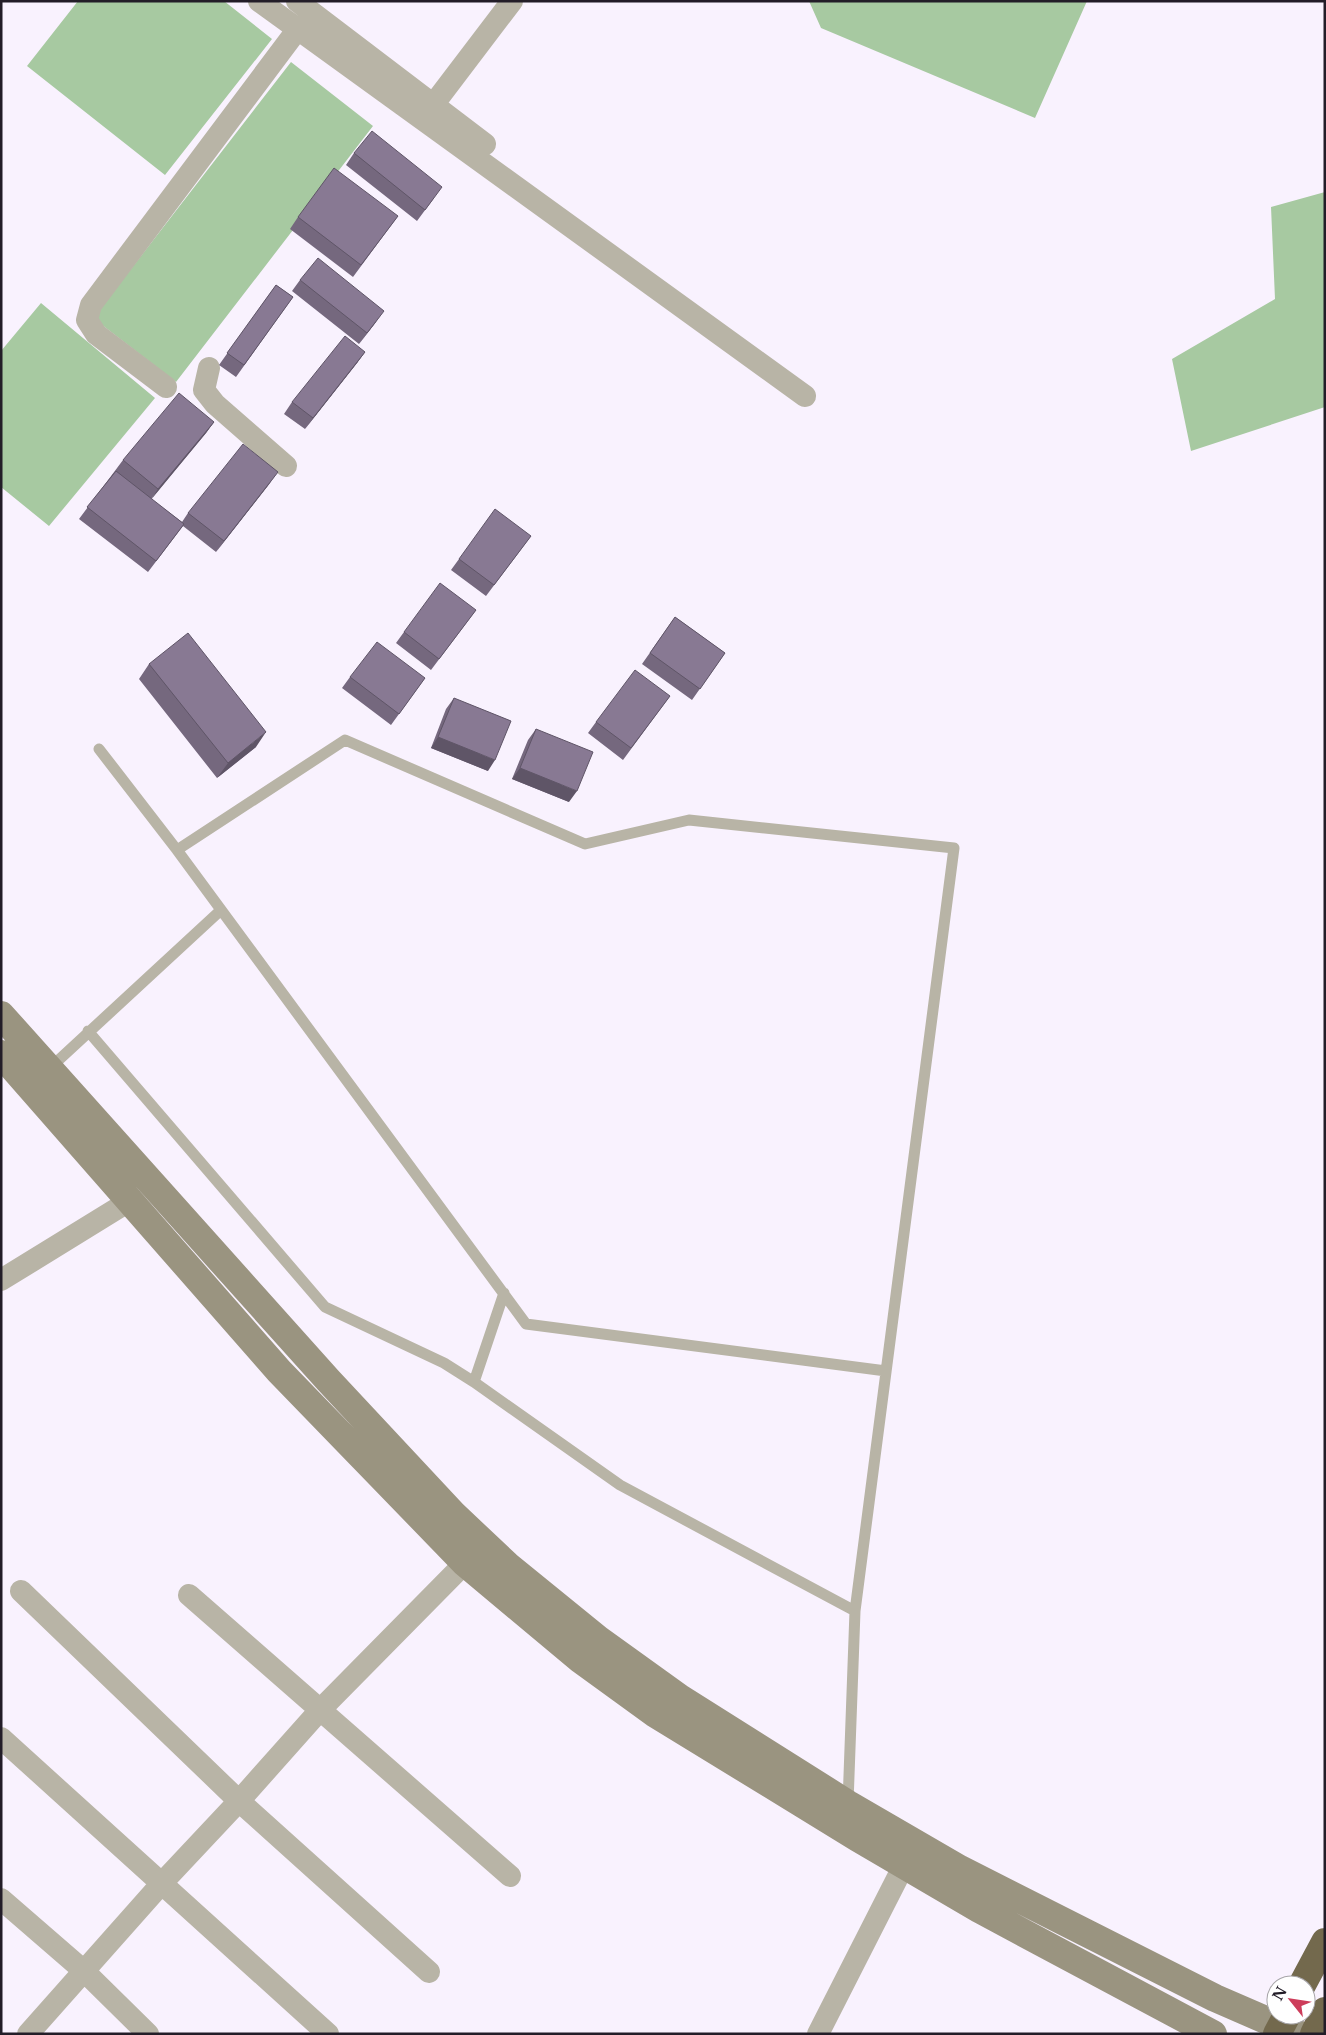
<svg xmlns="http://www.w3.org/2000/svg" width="1326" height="2035" viewBox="0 0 1326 2035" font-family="'Libre Baskerville',serif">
	<rect width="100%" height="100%" fill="#f9f2fe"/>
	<path fill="#a7c9a1" d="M78,1h146l48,38 -107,136 -138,-109z
		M809,1h278l-52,117 -214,-90z
		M291,62l82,64 -197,256 -83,-64z
		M1325,192v215l-134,44 -19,-92 103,-60 -4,-92z
		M41,303l114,95 -106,128 -48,-39v-136z"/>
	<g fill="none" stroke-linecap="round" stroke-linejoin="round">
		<path stroke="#b8b4a6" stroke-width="11" d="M99,749l78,101 349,474 360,47
			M177,850l168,-110 240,104 104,-24 265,28 -99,763 -7,192
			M88,1031l237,276 119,56 30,19 146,103 235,126
			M50,1068l171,-158
			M474,1382l30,-89"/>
		<path stroke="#b8b4a6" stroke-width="22" d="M259,1l546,395
			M297,1l188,143
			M433,105l79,-104
			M209,368l-5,22 11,14 71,62
			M166,387l-70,-53 -9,-14 4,-15 206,-275
			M1,1280l130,-80
			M21,1591l218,210 190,171
			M189,1595l321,281
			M1,1738l327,296
			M1,1899l83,72 64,63
			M28,2034l134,-151 77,-82 81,-91 145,-147
			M818,2034l86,-169"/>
		<path stroke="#9a9480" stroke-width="28" d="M1,1015l327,365 126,135 53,50 91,74 82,59 168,106 112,65 255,129 83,36
			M1,1054l278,317 186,192 116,97 73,53 204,125 121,71 234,125"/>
		<path stroke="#73694d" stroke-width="28" d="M1302,1985l23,-43
			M1277,2034l10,-19
			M1314,2034l11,-23"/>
	</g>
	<path fill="#75687e" d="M354,153l80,45 -17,23 -71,-56z
		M398,216l-45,61 -63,-48 8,-12z
		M300,280l76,42 -17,22 -67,-53z
		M276,285l17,12 -57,80 -17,-12z
		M365,352l-8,11 -52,66 -21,-15 8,-12z
		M214,422l-8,11 -55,66 31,23 6,-9 82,-30 -54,69 -33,-26 -35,46 -69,-53 44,-59z
		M531,536l-45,60 -35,-26 8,-11z
		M476,610l-45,60 -35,-27 8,-11z
		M675,617l50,36 -33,47 -50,-36z
		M149,664l107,83 -39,31 -78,-99z
		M350,677l75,1 -34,47 -49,-37z
		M670,696l-47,64 -35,-27 8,-11z
		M454,698l34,73 -57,-23 15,-39z
		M536,729l33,73 -57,-23 16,-39z"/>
	<path fill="#5f5567" d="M384,311l-8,11 -17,22 8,-11z
		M365,352l-8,11 -52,66 8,-11z
		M214,422l-8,11 -56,68 8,-12z
		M278,472l-8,11 -54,69 8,-11z
		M266,732l-10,15 -39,31 11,-15z
		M438,737l57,23 -7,11 -57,-23z
		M520,768l57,23 -8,11 -57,-23z"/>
	<path fill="#887993" stroke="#5f5567" d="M372,131l70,56 -17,23 -71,-57z
		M334,168l64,48 -37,49 -63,-48z
		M318,258l66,53 -17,22 -67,-53z
		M276,285l17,12 -49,68 -17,-12z
		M345,336l20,16 -52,66 -21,-16z
		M179,393l35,29 -56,67 -35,-29z
		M243,444l35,28 -54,69 -36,-28z
		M116,471l68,53 -28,37 -69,-54z
		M495,509l36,27 -37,49 -35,-26z
		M440,583l36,27 -37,49 -35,-27z
		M675,617l50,36 -25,36 -50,-36z
		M188,633l78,99 -38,31 -79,-99z
		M377,642l48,36 -26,36 -49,-37z
		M635,670l35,26 -39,52 -35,-26z
		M454,698l57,23 -16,39 -57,-23z
		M536,729l57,23 -16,39 -57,-23z"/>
	<rect width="1326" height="2035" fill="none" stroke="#231d28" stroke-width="5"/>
	<g transform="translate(1291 2000) rotate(300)"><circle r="24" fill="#ffffff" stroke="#a7a5a9"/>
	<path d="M0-4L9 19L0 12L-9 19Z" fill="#cd3d5b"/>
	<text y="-8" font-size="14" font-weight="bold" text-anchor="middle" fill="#231d28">N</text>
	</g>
</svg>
